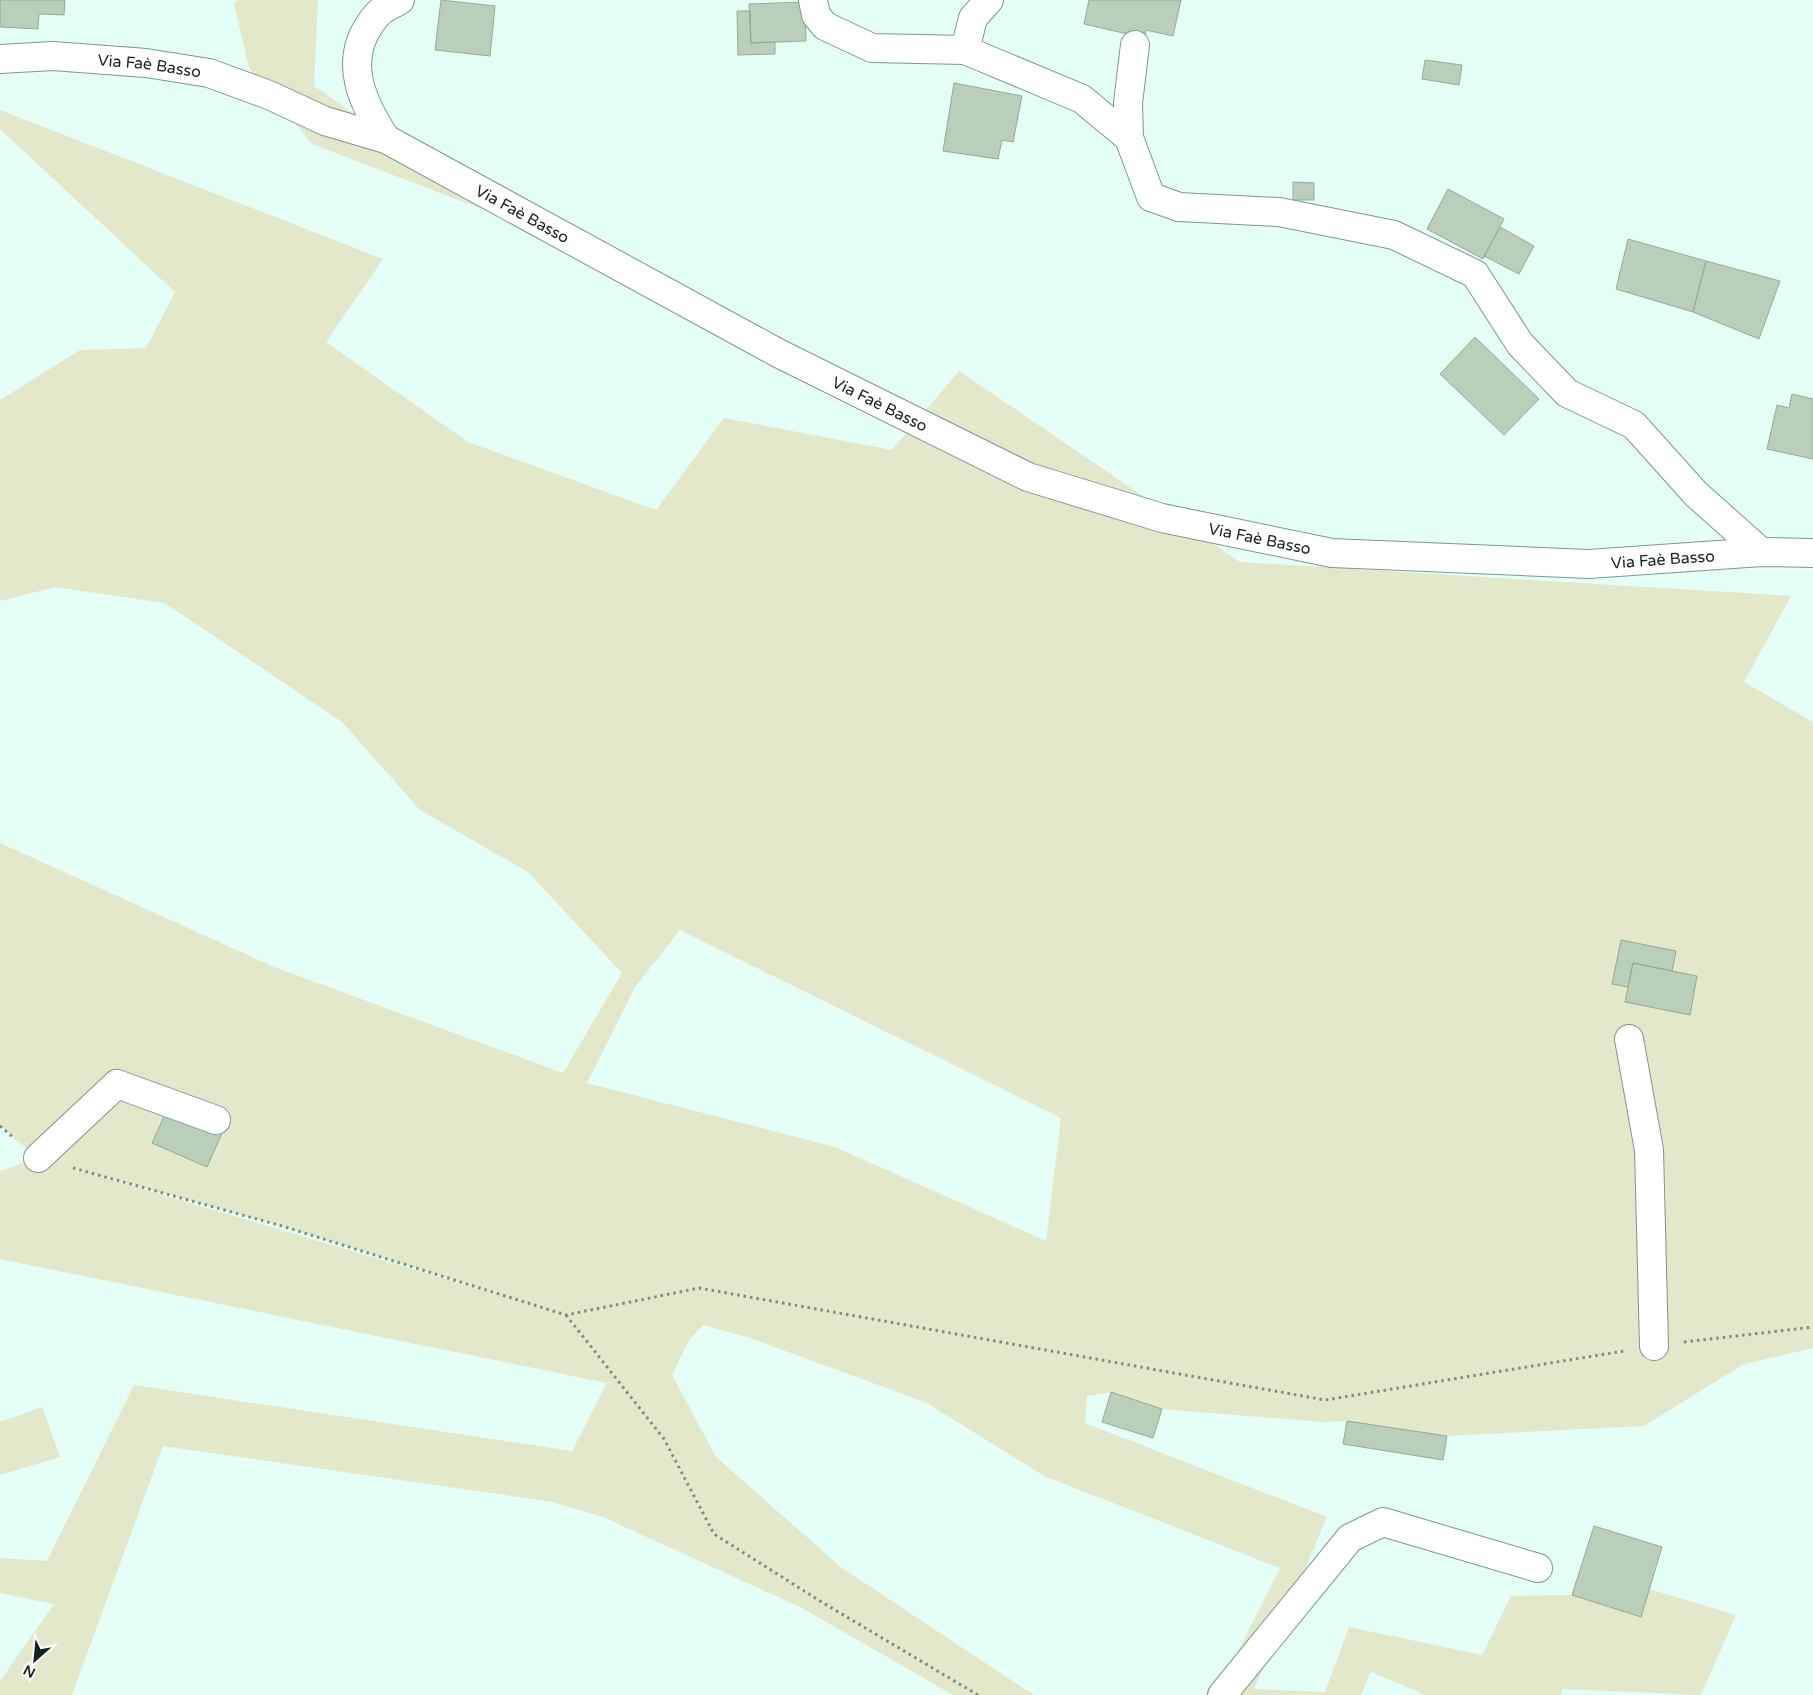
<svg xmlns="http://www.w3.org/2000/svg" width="1813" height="1695" viewBox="0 0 1813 1695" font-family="'Varela Round',sans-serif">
	<rect width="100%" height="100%" fill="#e4fff6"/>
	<path fill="#e2e8c9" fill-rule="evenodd" d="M237,0h81l-4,86 189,131 -191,-73 -63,-76 -15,-64z
		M0,110l383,149 -57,83 142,100 188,68 68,-92 168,32 67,-79 281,191 551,34 -47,86 69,40v626l-69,16 -100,62 -197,10 -100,-15 -25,1 -160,-13 -51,-17 -24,4 -2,27 242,94 -73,172 71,3 24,-65 133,28 29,-59 61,-1 68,22 9,-28 87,26 -35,80 -138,-6 -2,6h-135l-55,-23 -10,23h-145l64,-127 -236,-92 -119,-74 -178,-65 -44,-12 -14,15 -17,35 44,82 126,111 192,127h-81l-151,-87 -199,-91 -50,-15 -390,-56 -91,249h-72v-14l54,-77 -54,-11v-35l47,3 87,-176 438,66 35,-68 -607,-124v-88l38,-13 -38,-32v-283l274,124 289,106 59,-100 -94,-101 -108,-62 -78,-88 -177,-119 -110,-16 -55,14v-201l80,-50 66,-2 29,-56 -175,-163zM680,930l381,188 -15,123 -211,-94 -248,-64 48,-96zM82,1171l200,55 232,73z
		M42,1407l18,50 -60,18v-53z"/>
	<path fill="#bacfba" stroke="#95aa95" d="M0,0h65l-1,15 -25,-1 -1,15 -38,-2z
		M441,0l54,6 -5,50 -55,-6z
		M1089,0h92l-8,36 -27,-6 -1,8 -61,-14z
		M805,2l1,39 -55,2 -2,-39z
		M737,11h13l1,32 24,-1v12l-37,1z
		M1425,60l37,5 -3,20 -37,-6z
		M954,83l68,13 -9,46 -11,-2 -4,19 -55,-8z
		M1293,182l21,1v17h-21z
		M1448,189l56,30 -21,40 -56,-30z
		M1500,227l34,19 -15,28 -35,-18z
		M1628,239l78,22 -13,51 -77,-23z
		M1706,261l74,20 -21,58 -66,-27z
		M1475,337l64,62 -35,36 -64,-61z
		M1792,394l21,5v60l-46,-10 10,-44 12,3z
		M1621,940l55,11 -4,20 -39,-8 -5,24 -16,-3z
		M1633,963l64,13 -7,39 -65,-13z
		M168,1108l54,25 -15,34 -55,-24z
		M1111,1392l51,17 -9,29 -51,-16z
		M1347,1421l100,15 -4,24 -100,-16z
		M1594,1526l68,21 -21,70 -69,-22z"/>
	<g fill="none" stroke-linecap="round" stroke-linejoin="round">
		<defs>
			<g id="minor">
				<path d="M813,0l3,15 9,11 47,22 93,2 117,49 47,39 22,59 28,10 100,5 115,23 81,39 45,70 47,49 67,32 62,69 65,58"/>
				<path d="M965,50l8,-32 16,-18"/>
				<path id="s1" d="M0,59l53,-3 93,7 63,10 60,22 56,26 61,18 392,214 250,124 134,41 170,35 257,11 172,-12 52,1"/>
				<path d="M1129,138l-1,-35 7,-58"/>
				<path d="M386,139c-23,-35 -43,-76 -16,-115 3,-4 6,-9 10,-12 5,-5 14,-8 20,-12"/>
				<path d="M1629,1039l20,111 5,196"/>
				<path d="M38,1158l79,-74 99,36"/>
				<path d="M1222,1695l128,-157 33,-16 155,46"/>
			</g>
		</defs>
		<use href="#minor" stroke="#7a998f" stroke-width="30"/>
		<path stroke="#7a8d87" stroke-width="3" stroke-dasharray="2.5 4" stroke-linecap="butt" d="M0,1126l15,13
			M73,1168l209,58 284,89 133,-27 626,112 299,-49
			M566,1315l98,124 50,95 106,67 158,94
			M1684,1342l129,-15"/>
		<use href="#minor" stroke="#fff" stroke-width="28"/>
	</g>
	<g text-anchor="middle" stroke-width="4.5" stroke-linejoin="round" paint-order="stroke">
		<g font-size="16" fill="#16221f" stroke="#fff">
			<text dy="6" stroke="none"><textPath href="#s1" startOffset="150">Via Faè Basso</textPath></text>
			<text dy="6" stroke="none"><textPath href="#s1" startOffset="555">Via Faè Basso</textPath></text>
			<text dy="6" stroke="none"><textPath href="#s1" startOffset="960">Via Faè Basso</textPath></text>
			<text dy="6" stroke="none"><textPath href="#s1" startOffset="1365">Via Faè Basso</textPath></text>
			<text dy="6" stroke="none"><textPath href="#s1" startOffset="1770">Via Faè Basso</textPath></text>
		</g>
	</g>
	<g transform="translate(35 1660) rotate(207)" stroke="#ffffff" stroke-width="4" paint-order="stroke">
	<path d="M0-4L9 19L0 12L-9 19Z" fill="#16221f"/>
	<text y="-8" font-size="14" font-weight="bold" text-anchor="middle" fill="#16221f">N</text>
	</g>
</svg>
